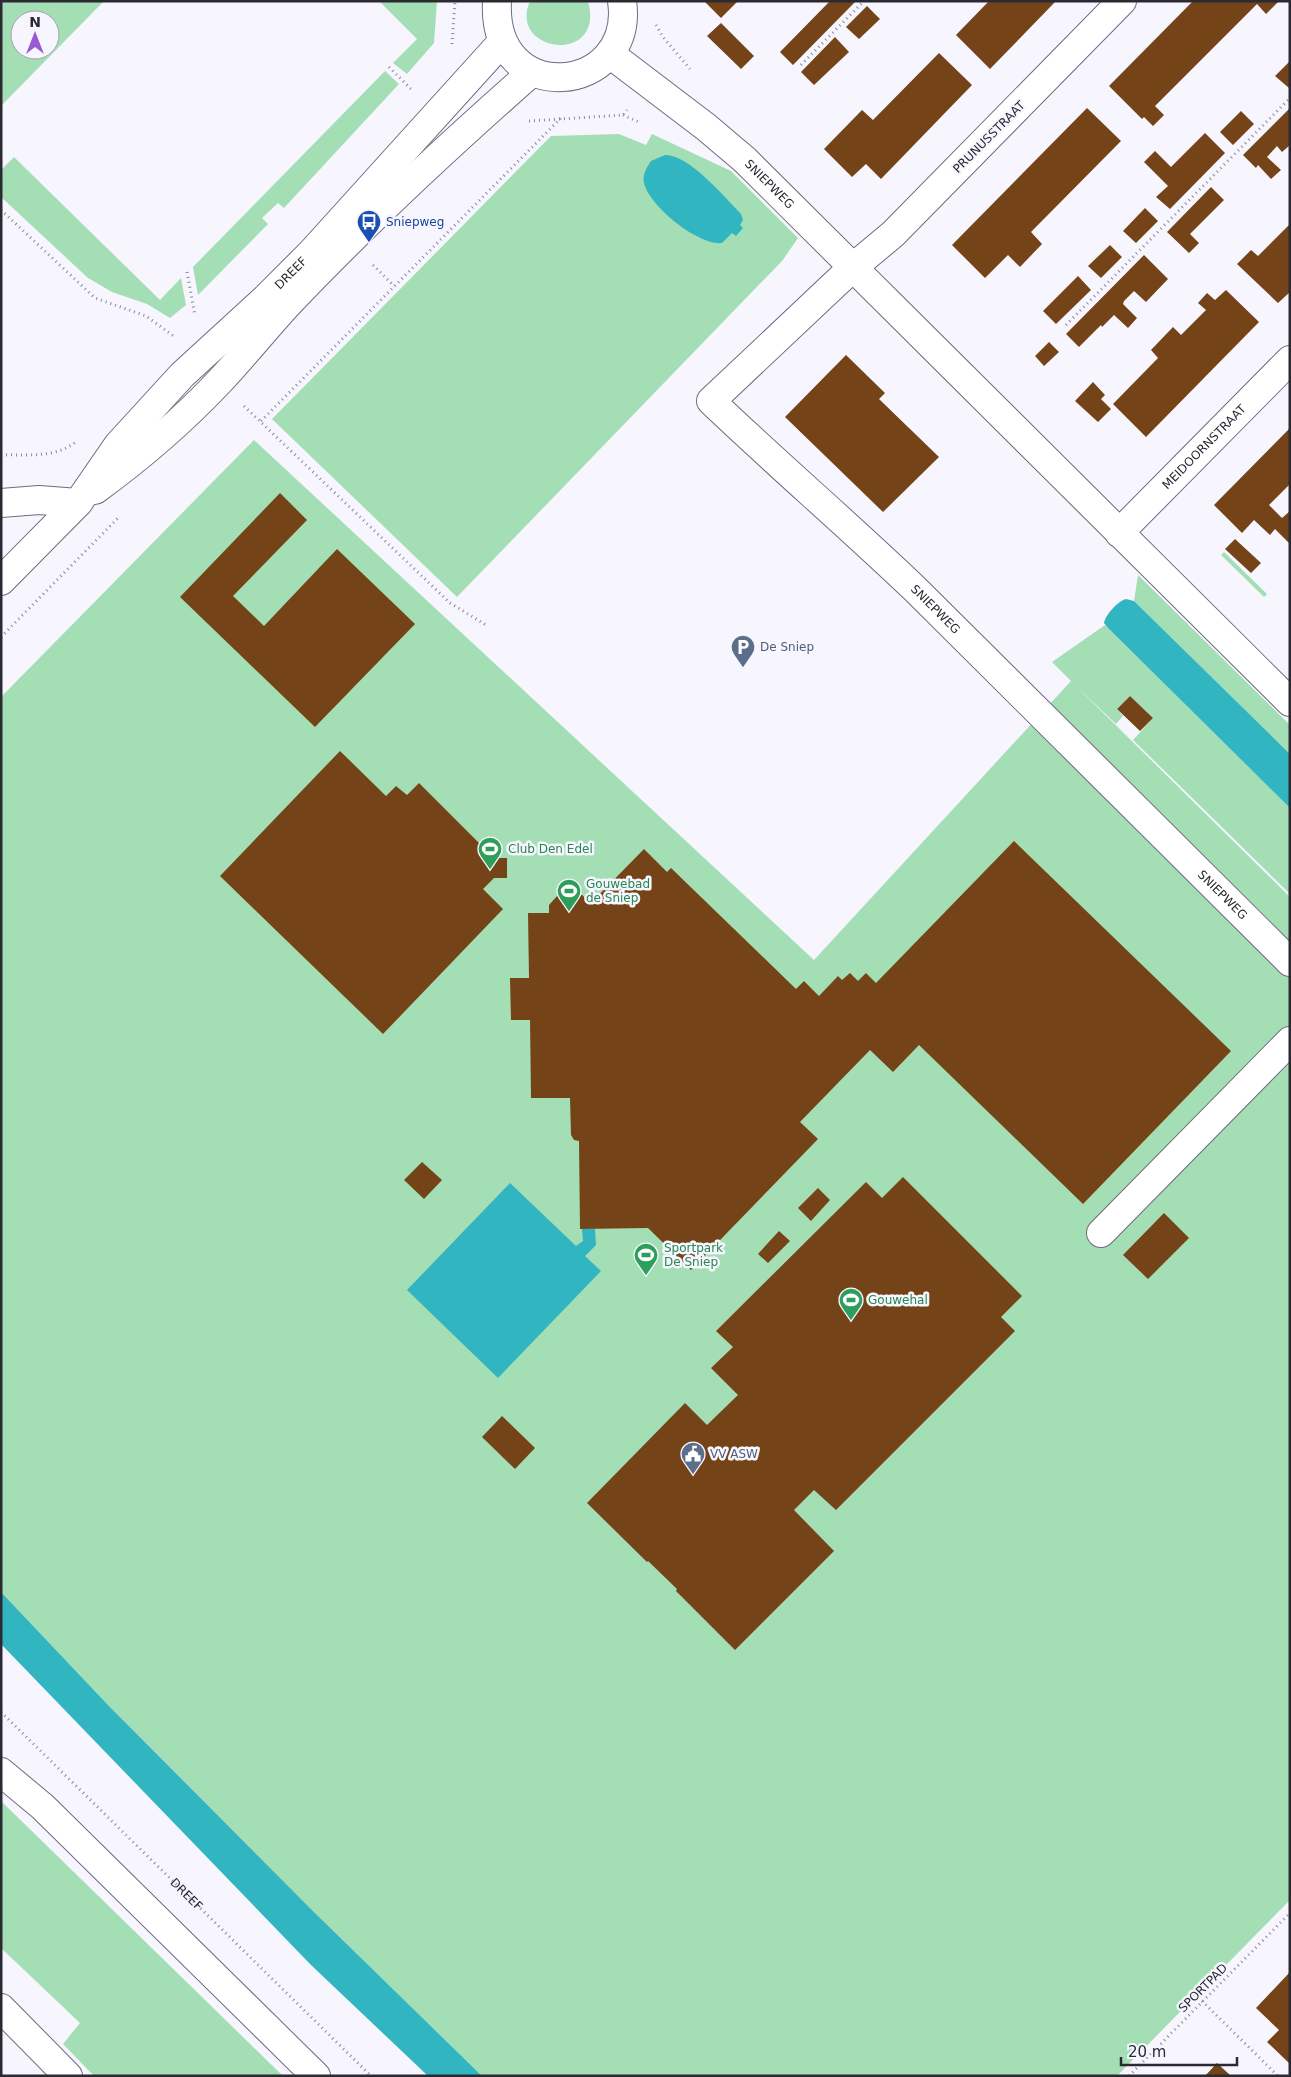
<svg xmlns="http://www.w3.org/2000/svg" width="1291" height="2077" viewBox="0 0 1291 2077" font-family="'DejaVu Sans',sans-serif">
	<rect width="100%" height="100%" fill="#f7f6ff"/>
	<path fill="#a4deb4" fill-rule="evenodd" d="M1,1h103l-103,105zM20,20h30v30h-30z
		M379,1h58l-3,42 -27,31 -14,-11 24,-24z
		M530,1h58c18,65 -81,52 -58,0z
		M385,71l14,13 -115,124 -6,-5 -16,15 6,6 -70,71 -5,-28z
		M619,134l27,11 6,-11 79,37 67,67 -16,23 -325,336 -185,-178 279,-283z
		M14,157l146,143 21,-22 5,27 -16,13 -23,-14 -35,-12 -24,-14 -87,-81v-27z
		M254,440l560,520 257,-279 -19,-19 53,-37 185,183v86l-157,-154 20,-22 -23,-22 -13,13 6,7 -7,8 -42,-40 216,213v1003l-173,176h-635l-168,-164 -206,-207 -107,-113v-895z
		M1224,552l43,42 -3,3 -43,-42z
		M1138,575l152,150v29l-156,-153z
		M1,1801l282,275h-189l-31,-32 17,-21 -79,-75z"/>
	<path fill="#31b5c0" d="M665,155c25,0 59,42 76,59l2,6 -3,5 3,3 -7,8 -4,-3 -10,10c-23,3 -73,-37 -78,-60 -2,-8 3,-16 7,-22z
		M1126,599l8,2 156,153v54l-182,-180 -4,-5c2,-9 14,-22 22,-24z
		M510,1183l66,63 7,-5 -1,-12h13l1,16 -11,11 16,15 -103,107 -91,-88z
		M1,1592l107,113 206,207 168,164h-54l-118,-112 -309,-320z"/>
	<path fill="#744317" d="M704,1h34l-17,17z
		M830,1h26l-63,64 -13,-13z
		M989,1h67l-66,68 -34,-34z
		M1193,1h86l-13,13 -9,-10 -102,102 9,9 -11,11 -9,-9 -2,2 -33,-33z
		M867,6l13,13 -21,20 -13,-12z
		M721,23l33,33 -13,13 -34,-33z
		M835,37l14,15 -35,33 -13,-13z
		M939,53l33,32 -91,94 -15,-15 -14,13 -28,-28 38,-39 11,10z
		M1290,61v26l-1,1 -14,-12z
		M1087,108l34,33 -90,91 11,12 -22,23 -12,-12 -23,23 -33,-33z
		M1290,108v37l-8,7 -5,-6 -10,11 14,13 -10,9 -13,-14 -2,3 -13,-13z
		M1241,111l13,13 -21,21 -13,-13z
		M1205,133l20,20 -55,56 -14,-12 12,-11 -24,-24 11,-11 16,16z
		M1211,187l13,13 -34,34 9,9 -10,10 -22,-21z
		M1145,208l13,13 -22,22 -13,-12z
		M1290,224v68l-12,11 -41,-39 14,-14 7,6z
		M1110,245l12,12 -21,21 -13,-12z
		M1144,255l24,24 -22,23 -12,-11 -10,10 -1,3 14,14 -9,10 -14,-13 -12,12 -1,-2 -22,22 -13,-13z
		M1078,276l13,14 -35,34 -13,-13z
		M1226,290l33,32 -113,115 -33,-33 45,-46 -7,-8 22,-23 8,8 25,-25 -8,-7 9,-10 8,7z
		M1049,342l10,10 -15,14 -9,-10z
		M846,355l39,38 -6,6 60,58 -56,55 -98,-95z
		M1093,382l12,13 -4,4 10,10 -13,13 -23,-21z
		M1290,428v56l-21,21 13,13 8,-7 -1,32 -14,-14 -5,6 -16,-15 -12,13 -28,-28z
		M280,493l27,27 -74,76 31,30 73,-77 78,75 -100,103 -135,-130z
		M1235,539l26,24 -10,10 -26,-24z
		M1130,696l23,22 -13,13 -23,-22z
		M340,751l46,45 10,-10 11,9 12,-12 75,75h13v20h-13l-11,11 20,20 -120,125 -163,-158z
		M1014,841l217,210 -148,153 -164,-159 -26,27 -23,-22 -70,72 18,17 -127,131 -43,-42 -68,1 -1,-88 -5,-1 -3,-5 -1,-37h-39l-1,-78h-19l-1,-42h19l-1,-65h21v-8l9,-10h24l9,8 53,-54 23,23 4,-4 125,121 8,-8 15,15 19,-20 4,4 8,-7 8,8 8,-8 10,10z
		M422,1162l20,18 -18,19 -20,-19z
		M903,1177l119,119 -21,21 14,14 -179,179 -22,-20 -20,20 40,41 -99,99 -59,-59 1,-2 -29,-28 -1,1 -60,-59 98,-100 22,22 31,-30 -27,-27 22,-21 -17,-16 150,-149 16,16z
		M818,1188l12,12 -19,21 -13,-13z
		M1164,1213l25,25 -41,41 -25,-24z
		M779,1231l11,10 -22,22 -10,-9z
		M502,1416l33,32 -20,21 -33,-32z
		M1290,1972v92l-23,-22 12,-12 -23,-22z
		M1217,2063l14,13h-26z"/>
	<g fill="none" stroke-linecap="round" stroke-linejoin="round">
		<defs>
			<g id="minor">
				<path id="s2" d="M1122,1l-229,233 -42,35 -140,132c67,64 137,124 204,188l375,373"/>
				<path id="s3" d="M610,54l96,73 39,33 545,542"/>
				<path d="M1,503l38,-3 39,3"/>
				<path id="s4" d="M1119,533l171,-173"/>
				<path d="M1101,1233l189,-192"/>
				<path d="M1,2008l67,68"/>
			</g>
			<g id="major">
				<path d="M497,1c-6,109 139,94 125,0"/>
				<path d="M95,490c44,-32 85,-67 123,-107 24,-25 46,-53 70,-79 77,-81 160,-158 244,-232"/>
				<path id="s5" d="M1,581l77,-78 40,-58 64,-70 84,-77 46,-46 190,-210"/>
				<path d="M1,1772l42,35 273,269"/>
			</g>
		</defs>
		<use href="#minor" stroke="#6e6b7f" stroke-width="30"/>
		<use href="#major" stroke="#6e6b7f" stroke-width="30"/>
		<g stroke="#8a8992" stroke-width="3" stroke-dasharray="1 4" stroke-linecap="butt">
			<path d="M656,25l7,12 27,32"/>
			<path d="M452,44l3,-43"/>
			<path d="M801,65l63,-64"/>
			<path d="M389,67l24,24"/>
			<path d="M623,115l18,8"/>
			<path d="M529,121l94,-6 4,-5"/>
			<path d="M1,210l94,88 51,18 29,21"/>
			<path d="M373,265l21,21"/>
			<path d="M187,272l8,44"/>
			<path d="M1066,325l224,-227"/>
			<path d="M244,406l206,197 36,22"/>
			<path d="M261,421l300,-303"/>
			<path d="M1,455c27,-1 54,4 76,-14"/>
			<path d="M1,637l117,-119"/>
			<path id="s1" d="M1,1712l370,364"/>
			<path d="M1202,2001l76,75"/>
			<path d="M1129,2076l161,-163"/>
		</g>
		<use href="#minor" stroke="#fff" stroke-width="28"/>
		<use href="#major" stroke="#fff" stroke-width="28"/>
	</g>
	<defs>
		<symbol id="bus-pin" viewBox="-11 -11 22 30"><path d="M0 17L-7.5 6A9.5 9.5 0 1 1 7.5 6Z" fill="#1a4fb4" stroke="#f7f6ff"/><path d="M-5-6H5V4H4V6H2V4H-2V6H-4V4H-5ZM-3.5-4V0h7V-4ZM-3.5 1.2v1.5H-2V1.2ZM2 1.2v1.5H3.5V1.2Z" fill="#fff"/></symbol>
		<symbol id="parking-pin" viewBox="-11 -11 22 30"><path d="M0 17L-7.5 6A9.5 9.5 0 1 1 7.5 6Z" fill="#5c6f8a" stroke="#f7f6ff"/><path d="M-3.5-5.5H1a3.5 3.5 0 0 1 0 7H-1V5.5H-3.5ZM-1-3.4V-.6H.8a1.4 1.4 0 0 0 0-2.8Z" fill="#fff"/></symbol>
		<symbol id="stadium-pin" viewBox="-11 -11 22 30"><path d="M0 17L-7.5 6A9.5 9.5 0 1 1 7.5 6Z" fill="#2e9e5b" stroke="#f7f6ff"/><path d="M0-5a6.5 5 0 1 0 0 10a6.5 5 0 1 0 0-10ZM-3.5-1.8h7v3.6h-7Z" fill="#fff"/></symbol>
		<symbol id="civic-pin" viewBox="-11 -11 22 30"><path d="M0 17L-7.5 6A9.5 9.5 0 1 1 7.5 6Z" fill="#5c6f8a" stroke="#f7f6ff"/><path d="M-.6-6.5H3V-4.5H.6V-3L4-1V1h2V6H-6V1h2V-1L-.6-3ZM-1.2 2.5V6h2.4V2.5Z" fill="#fff"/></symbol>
	</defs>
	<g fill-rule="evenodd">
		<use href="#bus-pin" x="355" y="208" width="28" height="38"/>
		<use href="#parking-pin" x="729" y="633" width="28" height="38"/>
		<use href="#stadium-pin" x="476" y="835" width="28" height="38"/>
		<use href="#stadium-pin" x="555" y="877" width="28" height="38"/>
		<use href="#stadium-pin" x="632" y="1241" width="28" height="38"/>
		<use href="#stadium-pin" x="837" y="1286" width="28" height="38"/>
		<use href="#civic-pin" x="679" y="1440" width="28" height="38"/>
	</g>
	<g text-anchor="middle" stroke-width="5" stroke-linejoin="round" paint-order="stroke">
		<g font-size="12" fill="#2b2a32" stroke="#f7f6ff">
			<text transform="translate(989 137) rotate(-45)" y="4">PRUNUSSTRAAT</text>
			<text dy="4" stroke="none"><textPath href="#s3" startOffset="206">SNIEPWEG</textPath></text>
			<text dy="4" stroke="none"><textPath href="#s5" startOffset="424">DREEF</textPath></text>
			<text dy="4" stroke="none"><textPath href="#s4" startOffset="121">MEIDOORNSTRAAT</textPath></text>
			<text dy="4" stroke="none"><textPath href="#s2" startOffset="880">SNIEPWEG</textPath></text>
			<text dy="4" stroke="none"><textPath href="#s2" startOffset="1285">SNIEPWEG</textPath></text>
			<text dy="4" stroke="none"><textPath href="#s1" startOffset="260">DREEF</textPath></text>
			<text transform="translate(1203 1988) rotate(-45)" y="4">SPORTPAD</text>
		</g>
		<g font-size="12" fill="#164399" stroke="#f7f6ff" text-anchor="start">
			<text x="386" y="226">Sniepweg</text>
		</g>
		<g font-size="12" fill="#4e5e75" stroke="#f7f6ff" text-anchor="start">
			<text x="760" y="651">De Sniep</text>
			<text x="710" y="1458">VV ASW</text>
		</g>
		<g font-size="12" fill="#27864d" stroke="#f7f6ff" text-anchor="start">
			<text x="508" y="853">Club Den Edel</text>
			<text x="586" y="888">Gouwebad<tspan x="586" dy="14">de Sniep</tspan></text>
			<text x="664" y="1252">Sportpark<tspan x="664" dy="14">De Sniep</tspan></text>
			<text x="868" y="1304">Gouwehal</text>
		</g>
	</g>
	<rect width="1291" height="2077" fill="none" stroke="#2b2a32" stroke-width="5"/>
	<g transform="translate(35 35)"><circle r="24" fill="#f7f6ff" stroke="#a5a4ad"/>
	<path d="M0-4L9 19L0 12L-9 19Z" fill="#995bd2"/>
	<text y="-8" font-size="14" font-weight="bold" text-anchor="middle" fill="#2b2a32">N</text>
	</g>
	<path d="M1121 2057v8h116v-8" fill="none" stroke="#2b2a32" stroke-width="2.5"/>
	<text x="1128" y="2057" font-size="15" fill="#2b2a32" stroke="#f7f6ff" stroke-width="4" paint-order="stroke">20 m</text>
</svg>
